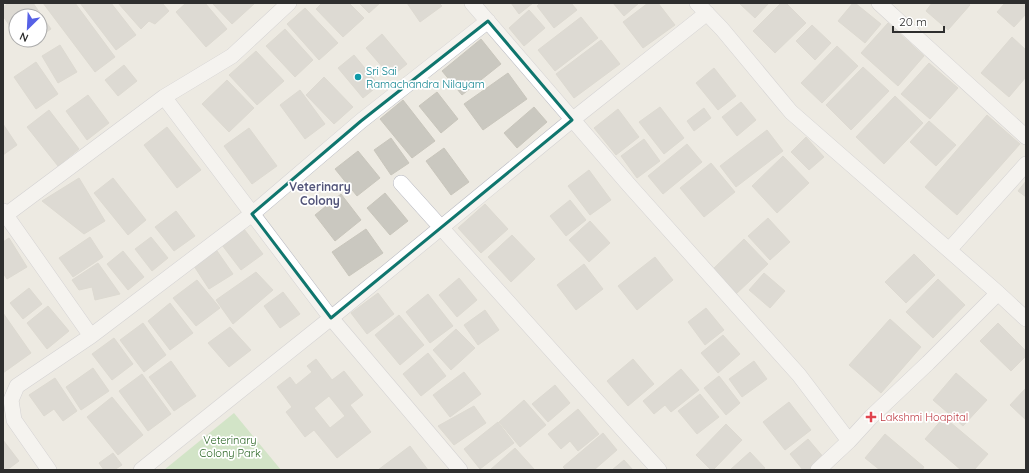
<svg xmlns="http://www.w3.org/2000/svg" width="1029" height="473" viewBox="0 0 1029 473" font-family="Quicksand,sans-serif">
	<rect width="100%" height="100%" fill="#edeae2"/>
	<path fill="#b2dda6" d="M234,413l47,57h-117z"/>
	<path fill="#cac8c0" stroke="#c9c6bc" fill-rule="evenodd" d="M9,3h24l18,26 -11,7v-20h-24v19l-13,-19v-9z
		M43,3h32l40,54 -20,15z
		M80,3h31l25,32 -20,15z
		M118,3h44l7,8 -14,13 -6,-3 -8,8z
		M186,3h19l22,26 -21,18 -30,-35z
		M212,3h40l2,1 -22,20z
		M322,3h27l15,15 -21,19 -27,-28z
		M359,3h21l-11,10z
		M407,3h32l3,3 -22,16z
		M511,3h22l-14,11z
		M540,3h31l6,7 -23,18 -17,-22z
		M613,3h26l-15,13z
		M648,3h10l17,22 -32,23 -20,-26z
		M739,3h30l-14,15z
		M781,3h5l20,20 -31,30 -22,-22z
		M853,3h2l26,21 -16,19 -27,-22z
		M932,3h36l2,2 -22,25 -22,-19z
		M1005,3h21v11l-12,13 -17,-15z
		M305,8l33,35 -19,17 -32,-36z
		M529,10l16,18 -21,18 -15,-18z
		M581,17l17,21 -43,33 -17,-21z
		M888,23l36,33 -26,30 -37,-33z
		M812,25l19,18 -16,17 -19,-19z
		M285,29l28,31 -18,17 -29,-31z
		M382,34l25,30 -16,13 -25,-29z
		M1012,37l14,13v27l-17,20 -28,-24z
		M481,39l20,25 -39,31 -20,-24z
		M20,40h14l-10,7z
		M601,40l19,24 -46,34 -18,-24z
		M60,45l17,27 -19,11 -16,-27z
		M837,46l21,20 -36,37 -21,-20z
		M256,51l28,30 -27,24 -28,-30z
		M354,55l25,30 -16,13 -25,-30z
		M36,62l22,32 -22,15 -22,-32z
		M929,63l29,25 -28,31 -29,-25z
		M124,65l13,16 -19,15 -13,-16z
		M863,67l26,24 -38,39 -25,-25z
		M714,68l22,28 -18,14 -22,-27z
		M508,73l19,26 -44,31 -19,-26z
		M324,77l29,30 -19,17 -28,-29z
		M227,80l27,28 -25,24 -27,-28z
		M300,90l25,34 -20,15 -25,-34z
		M437,92l21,27 -17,14 -22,-27z
		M88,95l21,28 -22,17 -21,-29z
		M895,96l28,27 -39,41 -28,-27z
		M403,100l32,41 -23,17 -32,-39z
		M741,102l15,18 -19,16 -15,-19z
		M534,107l13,15 -30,26 -13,-15z
		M660,107l24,31 -20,16 -25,-32z
		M704,108l7,10 -17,13 -7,-10z
		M618,109l21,28 -23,18 -22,-27z
		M49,110l30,39 -21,17 -31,-39z
		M987,115l33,29 -63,71 -32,-28z
		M929,121l27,24 -20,21 -26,-24z
		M3,124l14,21 -14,10z
		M167,127l34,43 -24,18 -33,-43z
		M249,128l28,38 -25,18 -28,-38z
		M767,130l16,21 -47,36 -16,-21z
		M806,137l18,20 -15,13 -18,-18z
		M391,138l18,25 -18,12 -17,-25z
		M644,139l16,22 -23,17 -16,-22z
		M687,144l15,18 -39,32 -15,-18z
		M444,148l25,34 -18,13 -25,-34z
		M358,151l22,27 -23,18 -22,-27z
		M783,156l26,27 -32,30 -25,-27z
		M711,163l24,29 -31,25 -24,-29z
		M589,170l22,30 -21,15 -22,-29z
		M79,178l26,43 -21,13 -42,-33z
		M113,178l33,42 -18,15 -34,-42z
		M1026,181v16l-8,-6z
		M385,193l23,28 -18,14 -23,-27z
		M341,194l20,26 -26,21 -20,-26z
		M570,200l16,20 -20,16 -16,-20z
		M485,204l23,25 -27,24 -23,-25z
		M176,211l19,25 -21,15 -19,-24z
		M768,218l22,24 -20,18 -22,-24z
		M590,221l20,22 -21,19 -20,-22z
		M244,229l19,25 -22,16 -19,-25z
		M366,229l17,24 -34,23 -17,-24z
		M512,235l23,24 -24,23 -23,-25z
		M90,237l13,20 -30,20 -14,-19z
		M151,237l17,21 -16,13 -17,-22z
		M9,238l18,29 -20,12 -4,-6v-31z
		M744,239l24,25 -32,30 -23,-25z
		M215,248l18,26 -24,15 -17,-26z
		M123,251l21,26 -16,13 -21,-26z
		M914,254l21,21 -29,28 -21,-21z
		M655,257l18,23 -36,30 -19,-24z
		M98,263l22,31 -25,6 -3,-13 -13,3 -7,-10z
		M584,264l19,25 -27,21 -19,-25z
		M256,272l17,18 -40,34 -17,-24z
		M764,273l21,18 -15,17 -21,-18z
		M459,278l18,22 -20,17 -18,-22z
		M938,279l27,26 -32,33 -27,-26z
		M197,280l23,28 -24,18 -23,-28z
		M29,288l13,16 -19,15 -13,-16z
		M283,292l17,22 -20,14 -16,-22z
		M378,293l16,21 -27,20 -16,-21z
		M428,294l25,32 -23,17 -24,-31z
		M170,303l23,30 -23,17 -22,-29z
		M48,306l21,25 -22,18 -20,-26z
		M706,308l18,22 -19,15 -17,-23z
		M485,310l14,20 -21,15 -14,-20z
		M3,313l28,40 -28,20z
		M399,315l25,30 -24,20 -25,-30z
		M890,319l31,28 -40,46 -32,-28z
		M143,323l23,32 -22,17 -24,-32z
		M998,323l28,28v5l-15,15 -31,-30z
		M230,327l21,23 -22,17 -21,-24z
		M456,329l19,19 -24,22 -18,-20z
		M723,335l17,19 -22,19 -17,-20z
		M114,338l19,26 -21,16 -20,-26z
		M428,353l18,23 -25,20 -18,-22z
		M316,359l16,21 12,-9 19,24 -13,10 21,27 -34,26 -23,-28 -9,7 -19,-25 6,-5 -15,-20 13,-10 6,8 16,-13 -5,-6zM329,396l16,20 -15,12 -16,-20z
		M633,359l21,25 -26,22 -21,-25z
		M171,361l25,35 -22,15 -25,-34z
		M754,361l13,18 -25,18 -13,-18z
		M93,368l16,23 -28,19 -15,-23z
		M681,369l18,21 -28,22 -6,-7 -11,9 -11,-13z
		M464,372l17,22 -31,23 -17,-22z
		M956,373l31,27 -24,26 -30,-26z
		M142,374l29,40 -23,17 -29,-40z
		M719,376l21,27 -14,12 -22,-27z
		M55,378l22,33 -14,10 -9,-12 -10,7 -15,-21z
		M555,385l15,18 -22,19 -16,-18z
		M1026,388v32l-16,-15z
		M700,394l19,23 -22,17 -19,-23z
		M112,397l31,38 -25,20 -31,-38z
		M524,400l22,25 -26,22 -21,-25z
		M789,402l22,28 -26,20 -22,-28z
		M474,406l12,17 -32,22 -16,-19z
		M578,409l21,25 -21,17 -8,-10 -9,8 -13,-15z
		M944,417l44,37 -14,16h-13l-36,-31z
		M498,422l16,21 -34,26 -16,-20z
		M726,424l16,16 -29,30h-2l-15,-15z
		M603,433l14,17 -23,20h-28l-3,-3z
		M885,434l39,33 -2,3h-42l-15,-12z
		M808,439l17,20 -12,11h-10l-13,-16z
		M3,440l16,21 -12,9h-4z
		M410,446l18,24h-50z
		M515,448l19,21 -1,1h-43z
		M750,452l15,16 -3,2h-32z
		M113,453l9,12 -8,5h-10l-5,-7z
		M624,460l9,10h-21z"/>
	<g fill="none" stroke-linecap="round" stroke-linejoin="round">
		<defs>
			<path id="street" d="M472,3l157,182 170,190 50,66 -31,29
				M697,3l25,26 69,83 207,181 28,26
				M879,3l147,134
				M164,97l167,221 129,152
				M401,183l258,287
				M3,211l88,125
				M3,217l161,-120 68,-41 57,-53
				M949,250l77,-86
				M849,441l22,-24 57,-54 70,-70
				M49,470l-35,-50 -3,-20 6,-14 74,-50 161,-122 109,-93 127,-100
				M141,470l190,-152 241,-198 135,-107"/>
		</defs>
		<use href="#street" stroke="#b6b7c0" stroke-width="16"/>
		<use href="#street" stroke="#fff" stroke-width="15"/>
	</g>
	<path d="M0 0H1029V473H0ZM488,21l84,99 -241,198 -79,-104 109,-93z" fill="#edeae2" fill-opacity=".55" fill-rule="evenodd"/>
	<path fill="none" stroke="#0f766e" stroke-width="3" stroke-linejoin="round" d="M488,21l84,99 -241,198 -79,-104 109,-93z"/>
	<circle fill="#0f9aa8" stroke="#fff" stroke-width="1.5" cx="358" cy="77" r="4"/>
	<path fill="#e0444e" stroke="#fff" stroke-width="1.5" d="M869 411h4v4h4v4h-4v4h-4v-4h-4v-4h4z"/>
	<g text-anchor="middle" stroke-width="3.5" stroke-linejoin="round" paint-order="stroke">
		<g font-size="11" fill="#0d838f" stroke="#fff" text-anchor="start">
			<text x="366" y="75">Sri Sai<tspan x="366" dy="13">Ramachandra Nilayam</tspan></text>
		</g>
		<g font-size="11" fill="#be3a42" stroke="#fff" text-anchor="start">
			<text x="880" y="421">Lakshmi Hoapital</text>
		</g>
		<g font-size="11" fill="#2a6524" stroke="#fff">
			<text x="230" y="444">Veterinary<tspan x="230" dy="13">Colony Park</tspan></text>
		</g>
		<g font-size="12" font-weight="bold" fill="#53557a" stroke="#fff">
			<text x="320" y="191">Veterinary<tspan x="320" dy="14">Colony</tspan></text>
		</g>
	</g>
	<rect width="1029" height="473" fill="none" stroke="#2e2e2e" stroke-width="8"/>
	<g transform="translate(28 28) rotate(204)"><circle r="19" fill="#ffffff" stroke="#ababab"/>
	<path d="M0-3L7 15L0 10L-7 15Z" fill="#5661e6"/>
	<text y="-6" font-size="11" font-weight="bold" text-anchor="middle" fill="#2e2e2e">N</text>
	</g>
	<path d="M893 26v6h51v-6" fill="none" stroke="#2e2e2e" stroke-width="2"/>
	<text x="899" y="26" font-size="12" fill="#2e2e2e" stroke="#ffffff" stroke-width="3" paint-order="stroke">20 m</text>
</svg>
